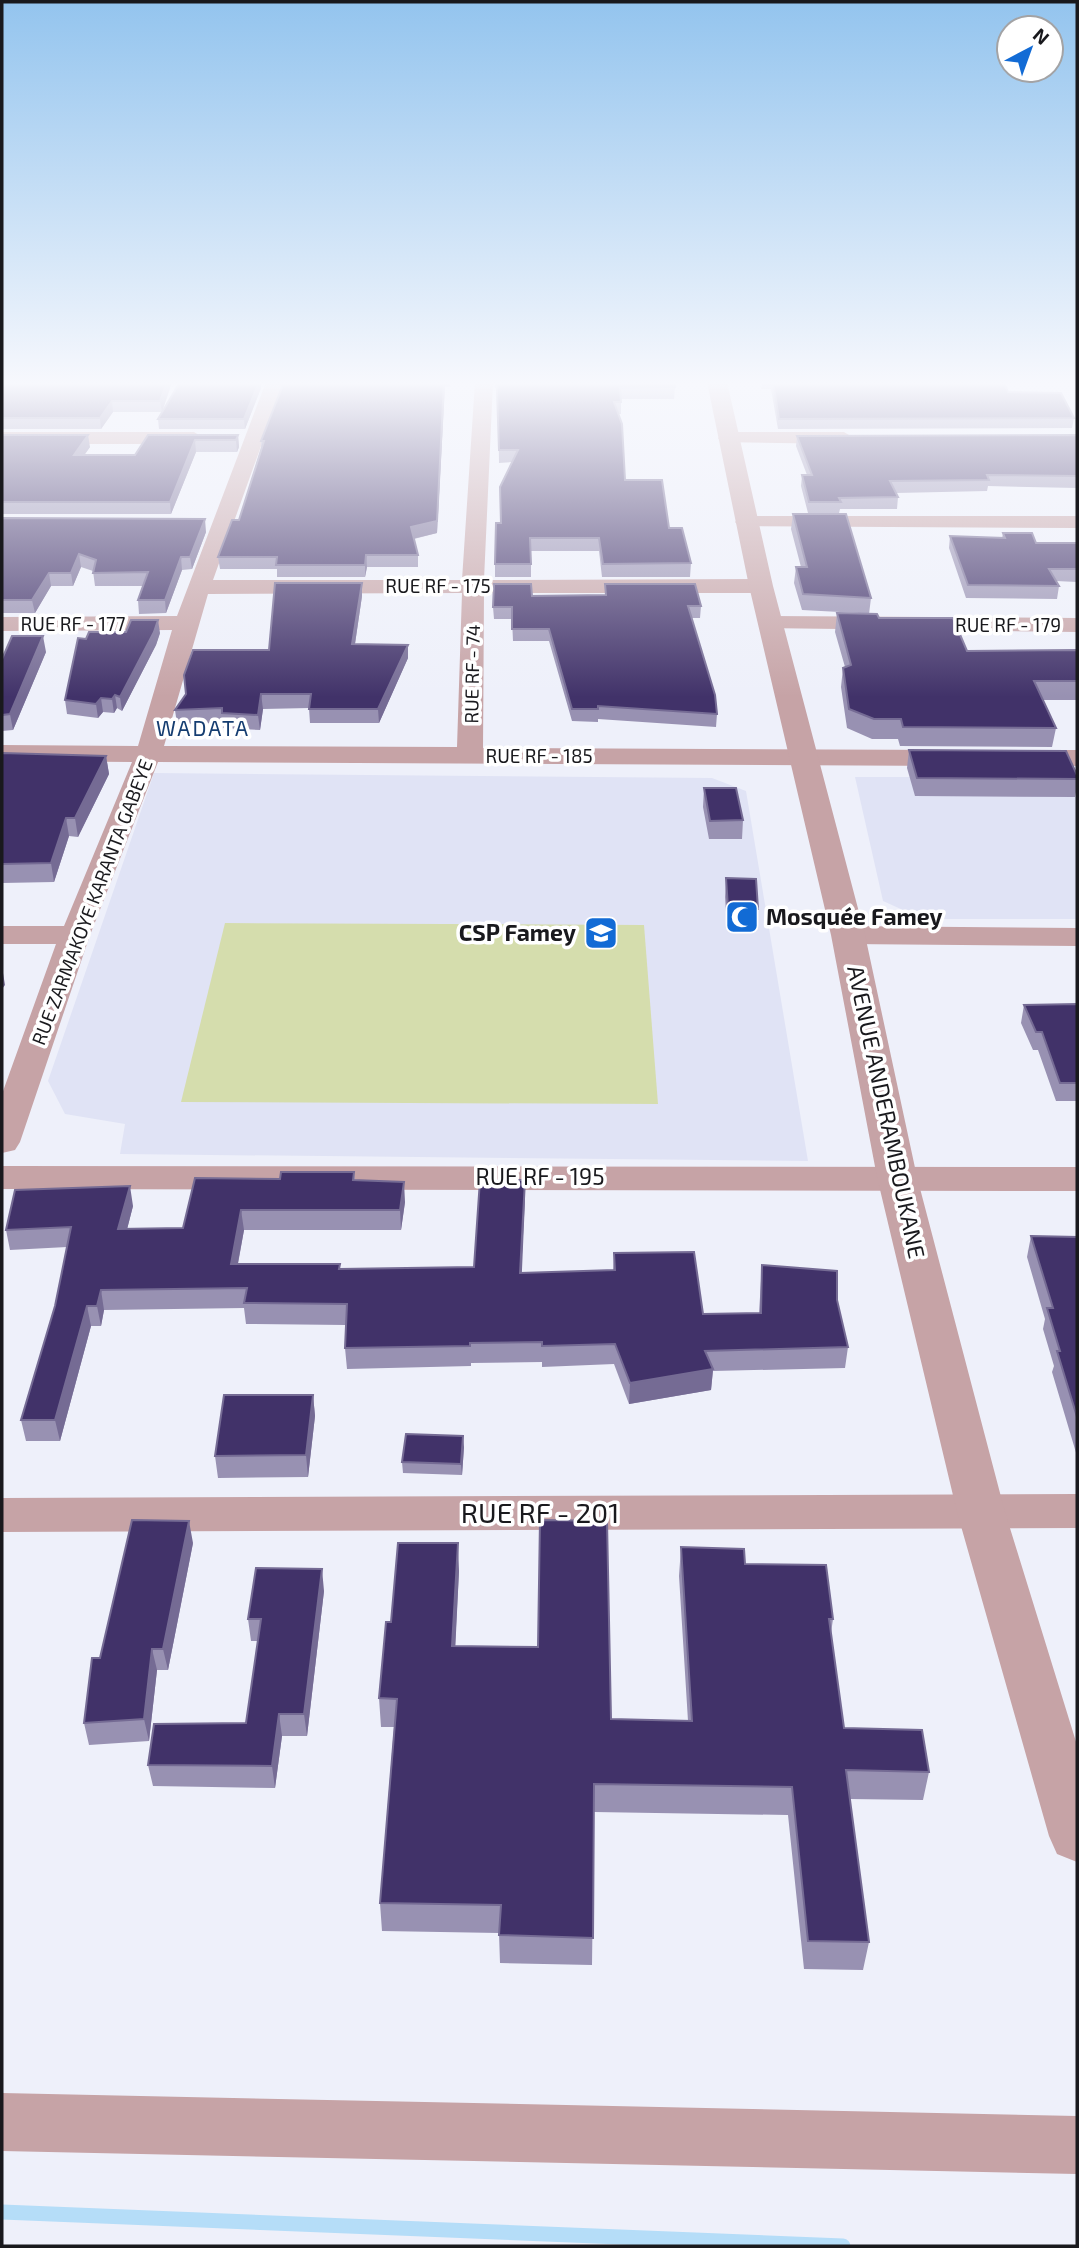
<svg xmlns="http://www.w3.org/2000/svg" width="1079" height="2248" viewBox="0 0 1079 2248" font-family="'Exo 2',sans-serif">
	<rect width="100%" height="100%" fill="#eef0fa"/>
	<path fill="#e0e3f5" d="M154,773l558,5 34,13 62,370 -688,-7 5,-30 -60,-10 -17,-33z
		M855,777h222v142h-154l-40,-18z"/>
	<path fill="#d5ddad" d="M225,923l419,2 14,179 -477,-2z"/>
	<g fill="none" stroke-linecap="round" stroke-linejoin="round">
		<path stroke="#b5ddf8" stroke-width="15" d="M2,2212l841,34"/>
		<path fill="#c6a3a6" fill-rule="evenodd" d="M266,382h18l-71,198h249l13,-198h18l-9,198 277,-1 8,2 3,5 -3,5 -8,2h-277l-1,155 471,2 9,2 4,6 -4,6 -9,2 -796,-4 -68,173 -70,207 -5,8 -13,3v-59l54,-150h-54v-18h62l68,-164 -130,-1v-16l136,1 34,-116 -170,1v-14l175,-1zM462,593l-5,154 -293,-1 44,-152z
			M2,432h192l10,6 -10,6h-192z
			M728,432h116l10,6 -10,6 -123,-2 -3,-4z
			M746,516h331v12l-338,-2 -4,-4 4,-4z
			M770,616l307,2v14l-315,-4 -4,-5 4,-5z
			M1020,750h57v16l-66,-2 -4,-6 4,-6z
			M848,926l229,2v18l-229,-2 -11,-3 -4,-6 4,-6z
			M2,1166l1075,1v24l-1075,-2z
			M1077,1494v34l-1075,4v-34z
			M2,2093l1075,23v58l-1075,-23z"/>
		<path fill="#c6a3a6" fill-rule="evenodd" d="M707,382h20l46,204 92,349 52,242 88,335 72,233v117l-20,-8 -8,-18 -92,-324 -80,-335 -46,-242 -82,-349z"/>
	</g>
	<path fill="#9891b2" d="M2,382h170l-10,30h-49l-12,17h-99z
		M180,382h81v6l-16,41h-86l-1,-10z
		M284,382h166v5h-5l-8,146 -23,6 4,16v12h-51l-2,10h-88v-8h-57l-2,-12 21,-37 22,-72v-7z
		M495,382h179l1,5 -1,12h-53v15h-3l7,66 44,48 22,35 -1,14h-88l-3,-26h-68v26h-36v-13l6,-41 11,-61 -13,1 -1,-75h-3z
		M762,382h242l4,10 66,26 -2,10 -294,1 -7,-40h-10z
		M2,435l88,12 -6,8h51l13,-20h90l1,12 -2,5h-41l-25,62h-169z
		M1077,435v53l-89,-2 -1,5 -91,2 2,4 -1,12h-57l-1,4h-31l-7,-27 1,-11h5l-11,-29 1,-10z
		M793,514l78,84 -2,16 98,37 110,-1v50h-34l13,28 -4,19 -152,-1 -2,-7h-26l-25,-11 -6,-41 2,-19 2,-1 -10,-35 2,-19h22l-57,-3 -8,-27 2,-16h5l-10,-38z
		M2,518l204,14 -14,37 -10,1 -16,43 -27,1 -1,-14 5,-14h-48l-2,-15 -12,-4 -8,19h-22l-16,27h-33z
		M1003,533l33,10h41v39l-21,-1 3,5 -2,13 -91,-1 -17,-50 1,-12 52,2z
		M605,584l96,22 -1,12h-9l26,96 -1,13 -118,-8v3l-26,-1 -23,-80h-36l-1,-22h-18l-1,-12 39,-11 73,-1z
		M362,596l-7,48 53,14 -29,65h-69l-1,-15 -46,1 -3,21 -37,-2v-5l-46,1 -2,-14 94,-60z
		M160,633l-4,12 -34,66 -5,-3 -3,5 -11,-1 -5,6 -31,-4 -2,-14 21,-61z
		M46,652l-33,78 -11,1v-72z
		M909,750l168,25v12l-2,10 -160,-1 -8,-28z
		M2,753l104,3 3,18 -31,63 -9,-1 -15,46 -52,1z
		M704,788l39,32 -1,19h-33l-6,-32z
		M726,878l32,31 -1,19 -30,-1 -2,-30z
		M1077,1004v97h-21l-18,-51h-5l-12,-27 3,-18z
		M354,1172l1,8 50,22 -4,28h-157l-6,34 102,5 134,-2 51,-87 -4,93 92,-3 1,-17 89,61 56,-1 3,-48 75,35 11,47 -3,21 -132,3 -2,19 -82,14 -15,-40 -72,3v-5l-71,1v3l-124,3 -2,-21 1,-23 -100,-1 -2,-16 -140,2 -3,16h-10l-31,115h-34l-5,-21 34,-114 12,-59 -57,3 -4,-20 127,-24 -6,23 56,-1 97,-49z
		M1031,1236l46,1v219l-25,-84 2,-6 -11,-37 2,-10 -18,-62z
		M313,1395l2,21 -7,61 -90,1 -3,-22z
		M464,1447l-2,28 -59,-2 -1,-11z
		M193,1543l-25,127h-11l-8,71 -60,4 -5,-22 16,-65z
		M681,1547l64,17 88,55 -2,14 13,95 85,44 -6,28 -73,-1 19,143 -6,28 -59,-1 -16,-154 -194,-3 -2,153 -92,-2 -1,-30 -117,-2 -2,-28 14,-176h-13l-2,-29 12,-76 68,-51 -4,75 156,73 77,2 -9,-145z
		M324,1591l-17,145h-25l-7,52 -122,-2 -5,-21 98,-42 12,-82h-7l-3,-22z"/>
	<path fill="#756b94" d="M167,382h5l-10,30 -2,-11z
		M259,382h2v6l-16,41 -1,-10z
		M445,382l-8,151 -25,6 -1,-12z
		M112,401l1,11 -12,17 -1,-11z
		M88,435l2,12 -14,20 -2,-12z
		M238,435l1,12 -2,5 -1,-12z
		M195,440l1,12 -25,62 -1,-12z
		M205,519l1,13 -14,37 -2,-12z
		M79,554l2,13 -8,19 -2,-13z
		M366,555l1,12 -2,10v-12z
		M181,557l1,13 -16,43 -1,-13z
		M49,573l2,13 -16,27 -3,-13z
		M362,583v13l-9,61 -1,-13z
		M158,620l2,13 -4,12 -34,66 -2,-14z
		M43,636l3,16 -33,78 -3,-16z
		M408,645v13l-29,65 -1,-14z
		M261,694l2,15 -3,21 -2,-15z
		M115,695l2,13 -3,5 -2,-14z
		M101,698l2,14 -5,6 -2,-14z
		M106,756l3,18 -31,63 -3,-19z
		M66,818l3,18 -15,46 -3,-19z
		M2,967l3,18 -3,4z
		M525,1180v20l-4,93 -1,-20z
		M404,1182l1,20 -4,28 -1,-20z
		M130,1186l3,20 -11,43 -4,-20z
		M241,1210l3,20 -10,54 -3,-20z
		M101,1290l3,20 -3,16 -4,-20z
		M87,1306l4,20 -31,115 -5,-21z
		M713,1369l-2,21 -82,14 1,-21z
		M313,1395l2,21 -7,61 -2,-22z
		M463,1436l1,11 -2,28 -1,-11z
		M189,1521l4,22 -25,127 -5,-21z
		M458,1543l1,28 -5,103 -2,-28z
		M322,1569l2,22 -17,145 -3,-22z
		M152,1649l5,21 -8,71 -5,-22z
		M279,1714l3,22 -7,52 -3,-22z"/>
	<path fill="#413269" stroke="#756b94" stroke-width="2" d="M2,382h165l-7,19h-48l-12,17h-98z
		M180,382h79l-15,37h-86z
		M284,382h160l-7,139 -26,6 7,28h-52l-1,10h-89l1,-8h-59l14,-37h7l25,-79h-3z
		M499,382h175l1,5 -55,1 1,14h-7l8,22 3,56h37l7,48h13l9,35 -88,1 -4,-26h-69l1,26h-36l1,-41h5l-1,-36 18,-37h-19l-2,-60z
		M773,382h231l4,10 53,1 13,25 -295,1z
		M2,435h86l-14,20h61l13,-20h90l-2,5h-41l-25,62h-168z
		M1077,435v41l-90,-1 2,5 -99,1 8,16 -59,1 2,4h-32l-7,-27h10l-15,-39z
		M793,514h53l25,84 -68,-4 -7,-27h11z
		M2,518l203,1 -15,38h-9l-16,43h-27l10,-28 -55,1 3,-13 -17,-6 -8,19h-22l-17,27h-30z
		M1003,533h29l4,10h41v26h-28l10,17 -91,-1 -18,-49 55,2z
		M275,583h87l-10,61 56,1 -30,64h-69l2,-15h-50l-3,21 -36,-2v-5l-47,2 11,-16 -2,-19 9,-25h76z
		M494,584h37l1,12 74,-1 -1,-11h90l6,22h-13l27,89 2,19 -119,-8v3h-26l-23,-80h-37v-22h-19z
		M837,613l40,1 2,4h74l14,33 110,-1v31h-43l22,47 -153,-1 -2,-8h-27l-25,-10 -6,-41 8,-3z
		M131,620h27l-4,12 -34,65 -5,-2 -3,4 -11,-1 -5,6 -31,-4 13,-62 8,1 3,-7h37z
		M12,636h31l-33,78 -8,1v-56z
		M909,750l157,1 11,24v4l-160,-1z
		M2,753l104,3 -31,62h-9l-15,45 -49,1z
		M704,788h32l7,32 -33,1z
		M726,878l30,1 2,30 -30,-1z
		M1077,1004v79h-17l-18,-51h-6l-12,-27z
		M281,1172h73l-1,8 51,2 -4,28h-159l-10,54h109l-1,5 135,-2 6,-87h45l-5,93 95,-3 -1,-17 80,-1 9,62 58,-1 1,-48 75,6v29l11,47 -143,4 8,18 -83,14 -15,-39 -73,2v-4l-72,1v3l-125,2 2,-44 -103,-1 3,-15 -146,2 -4,16h-10l-32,114h-34l34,-114 16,-79 -65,3 9,-40 115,-4 -12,43 65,-1 12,-50 85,1z
		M1031,1236l46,1v180l-20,-66h3l-13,-43h6z
		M224,1395h89l-7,60 -91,1z
		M406,1434l57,2 -2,28 -59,-2z
		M132,1520l57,1 -26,128h-11l-8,70 -60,4 8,-65h8z
		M540,1520l67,1 4,198 81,2 -11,-174 63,2 1,15 81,1 7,54h-4l15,109 78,2 7,42 -83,-2 23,172 -61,-1 -16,-154 -198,-3 -1,154 -94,-3 2,-30 -121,-2 17,-204 -18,-1 7,-76h5l7,-79h60l-6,103 86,1z
		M256,1568l66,1 -18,145h-25l-7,52 -124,-1 6,-41 92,-1 15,-104h-13z"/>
	<linearGradient id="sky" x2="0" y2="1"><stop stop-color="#93c4ee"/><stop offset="0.55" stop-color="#f7f8fd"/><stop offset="1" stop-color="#f7f8fd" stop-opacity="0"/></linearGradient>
	<rect width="1079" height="697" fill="url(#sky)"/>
	<defs>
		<symbol id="mosque-square" viewBox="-11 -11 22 22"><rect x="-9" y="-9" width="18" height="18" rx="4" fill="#126bd5" stroke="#fff"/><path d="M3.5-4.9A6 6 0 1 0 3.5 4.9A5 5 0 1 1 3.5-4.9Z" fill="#fff"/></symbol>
		<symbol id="school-square" viewBox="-11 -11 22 22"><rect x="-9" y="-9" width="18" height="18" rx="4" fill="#126bd5" stroke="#fff"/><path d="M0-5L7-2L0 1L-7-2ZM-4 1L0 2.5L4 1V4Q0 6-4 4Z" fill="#fff"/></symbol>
	</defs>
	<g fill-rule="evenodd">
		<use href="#mosque-square" x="723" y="898" width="38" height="38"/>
		<use href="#school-square" x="582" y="914" width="38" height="38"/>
	</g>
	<g text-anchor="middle" stroke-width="7" stroke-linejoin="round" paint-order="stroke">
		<g font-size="19" fill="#19191d" stroke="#fff">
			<text x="438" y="593">RUE RF - 175</text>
			<text x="73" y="631">RUE RF - 177</text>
			<text x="1008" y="632">RUE RF - 179</text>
			<text transform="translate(472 674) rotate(-89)" y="7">RUE RF - 74</text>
			<text x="539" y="763">RUE RF - 185</text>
			<text transform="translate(92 902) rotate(-69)" y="7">RUE ZARMAKOYE KARANTA GABEYE</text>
		</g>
		<g font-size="21" letter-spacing="2" fill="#153d71" stroke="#fff">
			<text x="203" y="736">WADATA</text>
		</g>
		<g font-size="23" font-weight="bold" fill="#19191d" stroke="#fff" text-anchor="start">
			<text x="766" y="925">Mosquée Famey</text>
			<text x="576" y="941" text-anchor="end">CSP Famey</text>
		</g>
		<g font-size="23" fill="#19191d" stroke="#fff">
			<text transform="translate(886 1112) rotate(78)" y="8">AVENUE ANDERAMBOUKANE</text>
			<text x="540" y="1185">RUE RF - 195</text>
		</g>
		<g font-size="28" fill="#19191d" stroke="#fff">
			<text x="540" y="1523">RUE RF - 201</text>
		</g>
	</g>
	<rect width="1079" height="2248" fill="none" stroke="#19191d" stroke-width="7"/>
	<g transform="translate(1030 49) rotate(41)"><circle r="33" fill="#ffffff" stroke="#a3a3a5" stroke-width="2"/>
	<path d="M0-5L12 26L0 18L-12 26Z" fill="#126bd5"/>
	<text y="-10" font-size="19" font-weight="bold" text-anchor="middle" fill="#19191d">N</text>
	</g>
</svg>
